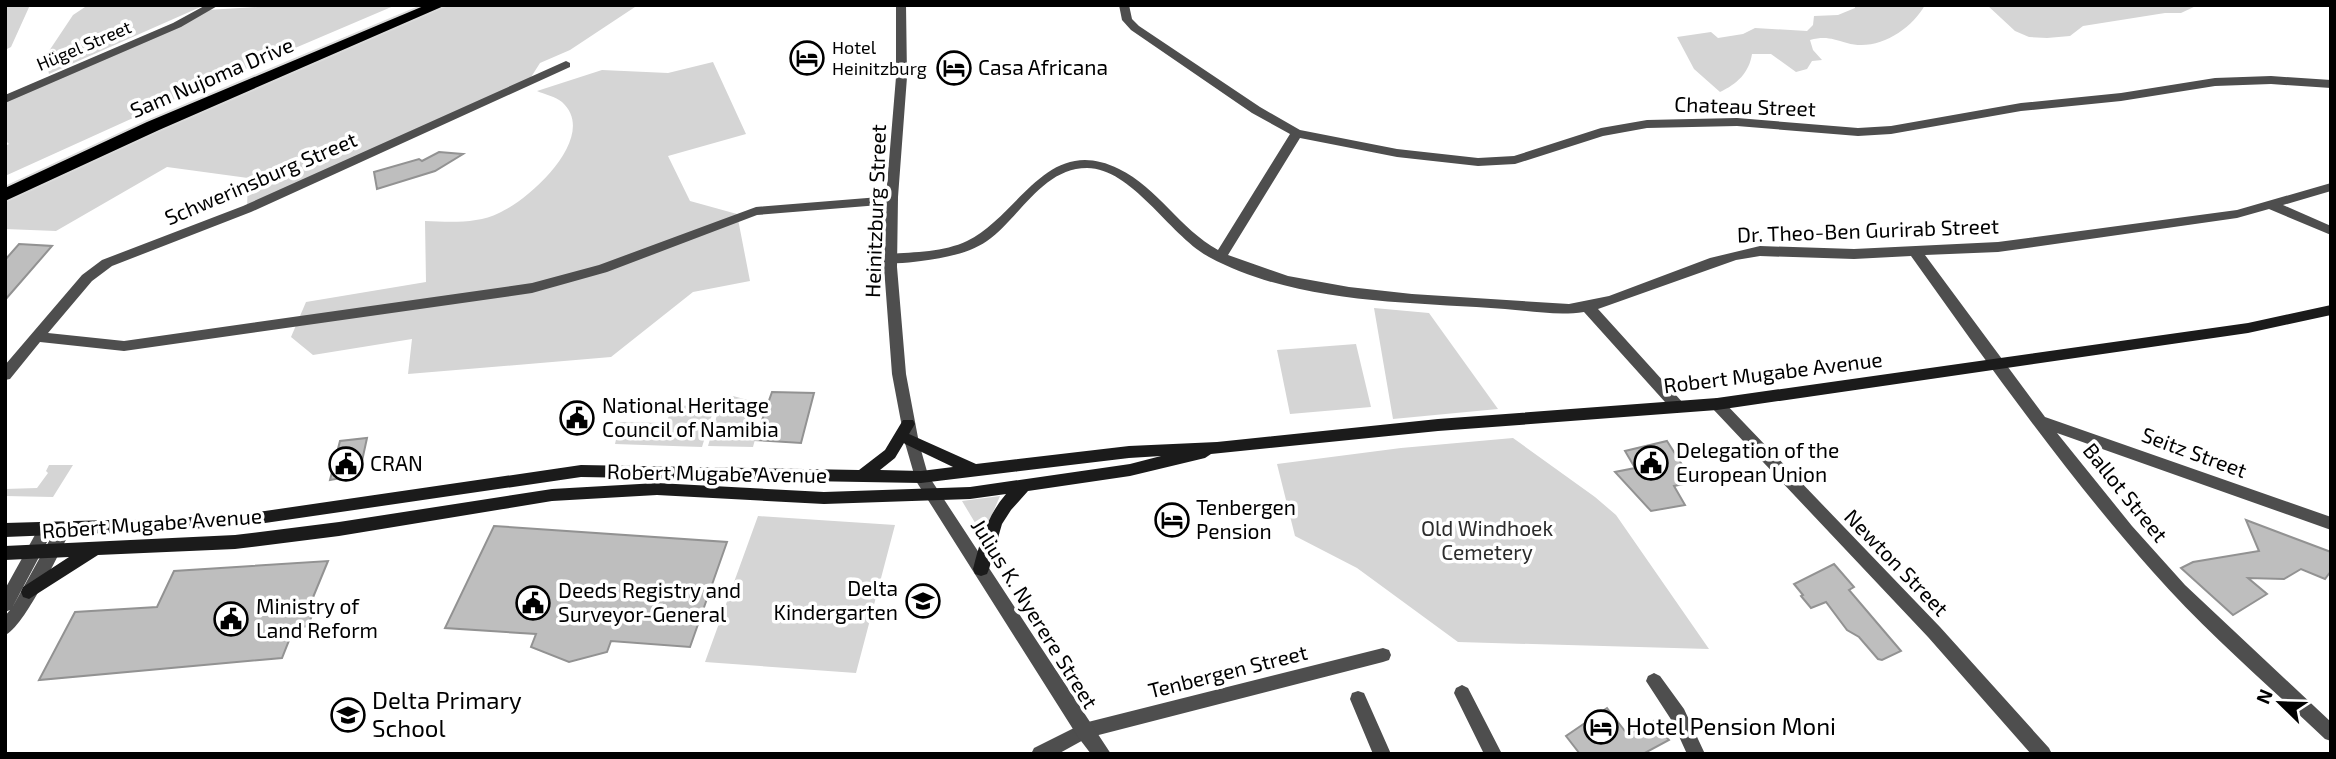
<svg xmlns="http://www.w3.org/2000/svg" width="2336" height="759" viewBox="0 0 2336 759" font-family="'Exo 2',sans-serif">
	<rect width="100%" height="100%" fill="#fff"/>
	<path fill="#d5d5d5" d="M5,5h25l-19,42 -6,3z
		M88,5h117l-156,69 -4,-17 28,-42z
		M290,5h106l-221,94 -170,77v-30l4,-2 -4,-4v-41l202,-89z
		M439,5h199l-68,45 -30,13 -14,22 -279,124 1,-31 -81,-11 -111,64 -51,-2v-29l138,-66z
		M1855,5h70c-14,25 -48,47 -78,38 -15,-4 -21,-7 -37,-3l3,10 9,10 -10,1 -5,8 -11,3 -25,-18h-19c-3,19 -15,30 -32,38l-26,-23 -17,-32 34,-5 7,6 25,-4 12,-6 52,3 6,-6 1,-9 24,-1 17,-7z
		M1987,5h211l-17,8h-16l-82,13 -13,10 -23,2 -18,-1 -14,-6z
		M713,62l33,72 -78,22 22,45 47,13 13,67 -57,11 -82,65 -203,17 4,-35 -99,16 -22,-18 15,-35 120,-20 -1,-61c24,1 52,3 74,-8 30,-13 101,-77 63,-111 -6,-5 -18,-8 -25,-11l65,-21 66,3z
		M1374,308l55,5 69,96 -105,10z
		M1356,344l15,63 -81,7 -13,-64z
		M733,396l22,6 -7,9 4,5 2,16h3l-4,15 -45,-1 9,-31 11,-17z
		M715,405l-13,42 -87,-3 5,-22 46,1 7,-17z
		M1513,438l82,59 21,18 93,134 -251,-7 -101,-74 -62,-32 -18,-72 124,-16z
		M49,465h24l-20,32 -48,-1v-7l32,-1 11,-15 -2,-2z
		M1000,496l-17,40 -21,-35z
		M758,516l137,9 -39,148 -151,-11z"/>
	<path fill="#bebebe" stroke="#929292" stroke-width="2" d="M439,152l24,2 -28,17 -58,18 -3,-17 45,-13 3,2z
		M19,244l33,2 -47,54v-40z
		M772,392l42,1 -13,50 -46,-3z
		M367,438l-8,37 -29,5 10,-39z
		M1667,441l26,41 -19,4 11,19 -34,6 -36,-39 20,-4 -10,-17z
		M2246,520l85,32v19l-6,8 -24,-10 -17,10 -36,-1 19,16 -34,21 -52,-47 12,-6 66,-11z
		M494,526l233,16 -37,105 -79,-6 -4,11 -38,10 -38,-15 5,-13 -91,-6z
		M328,561l-19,46h6l-7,19 -14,2 -12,30 -243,22 36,-68 82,-5 17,-36z
		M1834,564l20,23 -5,3 52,61 -19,9 -4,-1 -19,-22 -12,-7 -21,-28 -15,6 -10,-12 2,-1 -9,-11z
		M1607,708l21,27 25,-14 16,19 -26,14h-63l-14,-18z"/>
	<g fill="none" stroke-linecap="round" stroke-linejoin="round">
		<defs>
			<path id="trunk" d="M426,5h20l-287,125 -154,71v-13l142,-66z"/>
		</defs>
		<use href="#trunk" stroke="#dbdbdb" stroke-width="4"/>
		<path fill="#4e4e4e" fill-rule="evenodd" d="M206,5h13l-38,22 -176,76v-8l168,-72z
			M1119,5h10l3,14 7,7 121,81 40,23 97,19 81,9 36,-2 87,-28 46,-8 90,-2 121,10 33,-2 130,-23 100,-10 94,-15 56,-2 60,4v8l-60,-4 -56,2 -94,15 -100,10 -130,23 -33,2 -121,-10 -90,2 -44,8 -88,28 -37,2 -81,-9 -97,-19 -72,117 60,21 61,11 63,7 157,10 40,-8 101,-38 50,-12 94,3 144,-7 239,-32 94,-27v8l-48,14 48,21v9l-62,-26 -32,9 -239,34 -73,3 120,162 286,100v13l-274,-97 75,93 53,59 146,137v19l-6,-2c-58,-55 -119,-107 -172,-167 -88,-99 -165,-208 -242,-316l-57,3 -94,-3 -24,4 -138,49 86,95 2,4 -2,4h-10l-90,-100c-26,4 -53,-1 -79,-3 -96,-7 -209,-5 -296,-52 -39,-21 -77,-89 -122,-89 -45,0 -68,51 -100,73 -19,13 -44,17 -66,20 -11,1 -25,4 -37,1l-1,-3 6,-5c26,-2 55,-2 78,-13 53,-26 80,-108 152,-72 39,19 61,60 99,81l72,-116 -38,-21 -121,-83 -9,-10z
			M566,61l4,2v4l-319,145 -139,54 -20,15 -44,52 76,8 408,-58 67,-18 157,-58 136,-11 6,4 -6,4 -135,11 -150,57 -75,21 -408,58 -84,-9 -30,37 -5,1v-15l77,-90 20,-15 141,-54z
			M1717,398l5,2 218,227 109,121 3,6h-21l-103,-117 -216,-229 -2,-4 2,-4z
			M1383,648l6,2 2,5 -2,5 -6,2 -296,76 -29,16h-27l3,-6 50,-25z
			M1654,673l6,3 24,33 21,45h-18l-15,-33 -26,-40 2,-5z
			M1462,685l6,3 34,66h-18l-30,-61 2,-5z
			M1358,691l6,2 27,61h-18l-23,-55 2,-6z"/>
		<path fill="#4e4e4e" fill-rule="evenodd" d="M896,5h10l1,72 -9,120 -1,70 9,107 13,69 9,32 183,279h-20l-13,-17 -162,-256 -11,-38 -13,-69 -8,-107 2,-70 10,-120z
			M46,522l5,2 3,5 -42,79 47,-85 5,-1 5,1 3,5c-11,21 -48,100 -67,107v-19l5,-6 -5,2v-23l36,-65z"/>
		<path fill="#1b1b1b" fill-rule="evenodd" d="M2331,305v10l-83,18 -531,77 -279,21 -227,23 -6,4 -75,18 -102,15 -17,19 -9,14 -13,45 -2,5 -6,2 -6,-2 -2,-5c7,-27 14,-53 33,-75l-36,5 -146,5 -167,-9 -105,6 -213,35 -104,13 -137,6 -69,44 -6,-2 -2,-5 2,-5 46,-30 -64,3v-14l230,-11 104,-13 213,-33 105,-6 167,9 146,-5 160,-23 31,-8 -32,2 -208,25 -340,-6 -316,46 -86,7 -174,7v-14l174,-5 86,-7 316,-46 278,5 26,-20 18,-30h10l2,4 -6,10 67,30 153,-18 88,-4 221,-23 279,-21 531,-75zM904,443l1,1 48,23 -32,4 -41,-1 15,-12z"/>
		<use href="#trunk" fill="#000" fill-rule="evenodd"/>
	</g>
	<defs>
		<symbol id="hotel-ring" viewBox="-11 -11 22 22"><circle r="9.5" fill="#fff" stroke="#000" stroke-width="1.5"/><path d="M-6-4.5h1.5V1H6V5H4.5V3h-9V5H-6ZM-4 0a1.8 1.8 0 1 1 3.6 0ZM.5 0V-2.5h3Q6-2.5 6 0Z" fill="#000"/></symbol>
		<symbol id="civic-ring" viewBox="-11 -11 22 22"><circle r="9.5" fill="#fff" stroke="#000" stroke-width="1.5"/><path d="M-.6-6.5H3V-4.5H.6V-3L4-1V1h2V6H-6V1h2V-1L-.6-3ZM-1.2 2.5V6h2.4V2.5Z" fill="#000"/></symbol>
		<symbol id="school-ring" viewBox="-11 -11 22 22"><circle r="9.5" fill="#fff" stroke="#000" stroke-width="1.5"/><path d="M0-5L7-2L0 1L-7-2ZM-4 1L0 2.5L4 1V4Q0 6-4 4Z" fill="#000"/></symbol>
	</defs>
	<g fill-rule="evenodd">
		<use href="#hotel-ring" x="788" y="39" width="38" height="38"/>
		<use href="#hotel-ring" x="935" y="49" width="38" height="38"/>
		<use href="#civic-ring" x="558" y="399" width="38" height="38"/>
		<use href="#civic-ring" x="1632" y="444" width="38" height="38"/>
		<use href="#civic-ring" x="327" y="445" width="38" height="38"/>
		<use href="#hotel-ring" x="1153" y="501" width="38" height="38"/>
		<use href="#school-ring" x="904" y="582" width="38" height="38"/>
		<use href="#civic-ring" x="514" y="584" width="38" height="38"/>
		<use href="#civic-ring" x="212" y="600" width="38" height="38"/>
		<use href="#school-ring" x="329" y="696" width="38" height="38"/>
		<use href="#hotel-ring" x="1582" y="708" width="38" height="38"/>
	</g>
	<g text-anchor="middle" stroke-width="7" stroke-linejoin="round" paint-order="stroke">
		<g font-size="18" fill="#000" stroke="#fff">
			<text transform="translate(84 46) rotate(-23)" y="6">Hügel Street</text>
		</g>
		<g font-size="18" fill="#000" stroke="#fff" text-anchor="start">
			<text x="832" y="54">Hotel<tspan x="832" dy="21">Heinitzburg</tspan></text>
		</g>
		<g font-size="21" fill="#000" stroke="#fff" text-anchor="start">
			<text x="978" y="75">Casa Africana</text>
			<text x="602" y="413">National Heritage<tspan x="602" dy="24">Council of Namibia</tspan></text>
			<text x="1676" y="458">Delegation of the<tspan x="1676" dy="24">European Union</tspan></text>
			<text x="370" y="471">CRAN</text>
			<text x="1196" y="515">Tenbergen<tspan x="1196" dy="24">Pension</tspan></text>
			<text x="898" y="596" text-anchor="end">Delta<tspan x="898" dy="24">Kindergarten</tspan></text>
			<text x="558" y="598">Deeds Registry and<tspan x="558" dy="24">Surveyor-General</tspan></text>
			<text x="256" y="614">Ministry of<tspan x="256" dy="24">Land Reform</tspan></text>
		</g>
		<g font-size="21" fill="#000" stroke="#fff">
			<text transform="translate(212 78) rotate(-23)" y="7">Sam Nujoma Drive</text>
			<text transform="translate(1745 107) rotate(2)" y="7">Chateau Street</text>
			<text transform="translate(261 179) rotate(-23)" y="7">Schwerinsburg Street</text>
			<text transform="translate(876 211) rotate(-88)" y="7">Heinitzburg Street</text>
			<text transform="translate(1868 231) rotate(-2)" y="7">Dr. Theo-Ben Gurirab Street</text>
			<text transform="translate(1773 373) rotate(-7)" y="7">Robert Mugabe Avenue</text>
			<text transform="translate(2194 453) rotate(20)" y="7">Seitz Street</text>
			<text transform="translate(717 474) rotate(1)" y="7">Robert Mugabe Avenue</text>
			<text transform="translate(2125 493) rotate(51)" y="7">Ballot Street</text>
			<text transform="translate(152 524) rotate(-4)" y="7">Robert Mugabe Avenue</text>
			<text transform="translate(1896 563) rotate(46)" y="7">Newton Street</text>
			<text transform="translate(1034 614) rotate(58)" y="7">Julius K. Nyerere Street</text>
			<text transform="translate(1228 672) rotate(-14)" y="7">Tenbergen Street</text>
		</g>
		<g font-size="21" fill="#2c2c2c" stroke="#fff">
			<text x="1487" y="536">Old Windhoek<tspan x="1487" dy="24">Cemetery</tspan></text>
		</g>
		<g font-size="24" fill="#000" stroke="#fff" text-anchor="start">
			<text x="372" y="709">Delta Primary<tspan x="372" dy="28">School</tspan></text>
			<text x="1626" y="735">Hotel Pension Moni</text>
		</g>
	</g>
	<rect width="2336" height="759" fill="none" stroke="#000000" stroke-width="14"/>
	<g transform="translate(2280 703) rotate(293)" stroke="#ffffff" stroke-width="5" paint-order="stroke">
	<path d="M0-5L12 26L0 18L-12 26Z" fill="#000000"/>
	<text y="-10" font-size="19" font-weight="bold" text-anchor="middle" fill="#000000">N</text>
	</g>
</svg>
